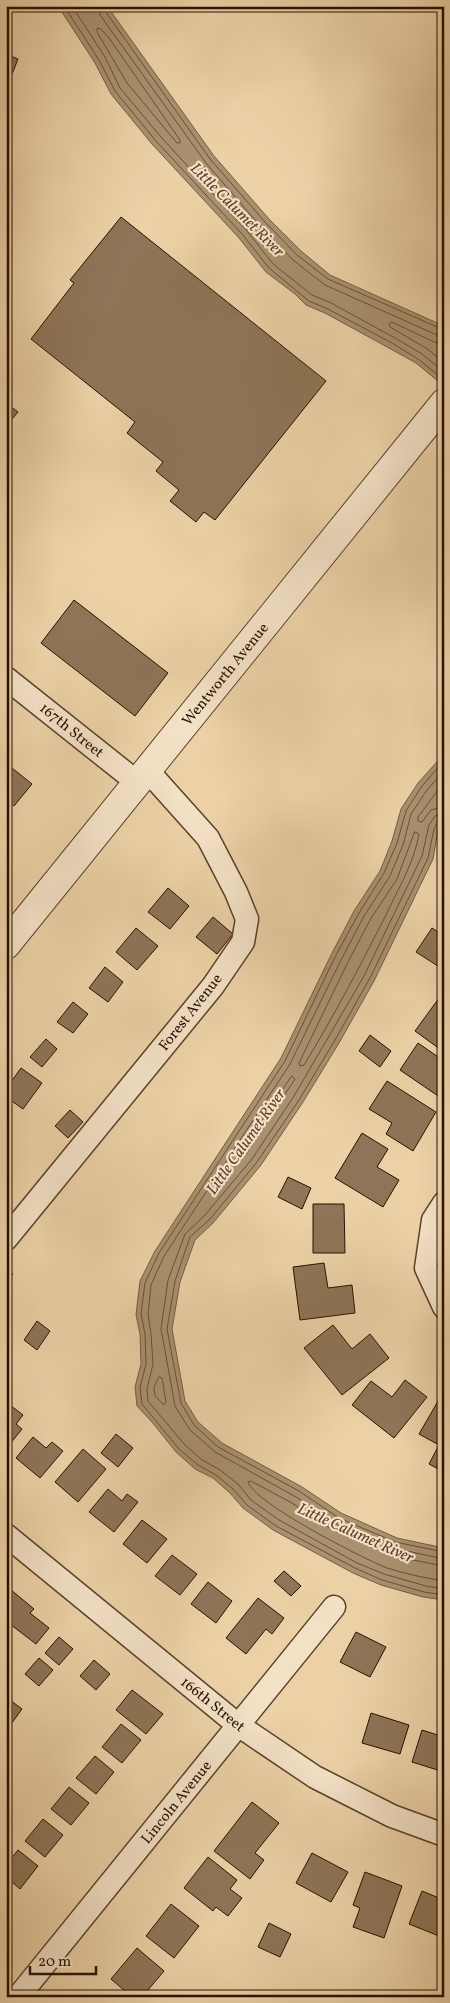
<svg xmlns="http://www.w3.org/2000/svg" width="450" height="2003" viewBox="0 0 450 2003" font-family="Vollkorn,serif">
	<rect width="100%" height="100%" fill="#ecd1a7"/>
	<filter id="stains"><feTurbulence type="fractalNoise" baseFrequency=".004" numOctaves="4"/><feColorMatrix values="0 0 0 0 .2 0 0 0 0 .09 0 0 0 0 .02 0 0 0 .5 -.17"/></filter>
	<radialGradient id="worn" r=".72"><stop offset=".6" stop-color="#630" stop-opacity="0"/><stop offset="1" stop-color="#630" stop-opacity=".3"/></radialGradient>
	<path fill="#a9906e" stroke="#755d42" d="M58,6h49l107,150 55,63 32,32 29,24 114,51v60l-28,-23 -27,-15 -64,-35 -19,-8 -11,-11 -29,-22 -27,-34 -87,-94 -41,-50 -16,-31z
		M444,754v68l-6,8 -5,29 -59,122 -35,62 -36,59 -42,63 -48,58 -18,17 -15,42 -8,47 13,72 13,21 24,21 80,44 39,26 56,25 47,10v52l-21,-3 -42,-12 -28,-12 -80,-43 -30,-22 -13,-15 -17,-15 -18,-9 -19,-17 -24,-30 -15,-16 -2,-19 6,-23 -1,-30 -4,-19 4,-34 15,-30 126,-193 50,-103 23,-44 26,-40 12,-30 9,-32 17,-26z"/>
	<g fill="none" stroke-linecap="round" stroke-linejoin="round">
		<path stroke="#685037" stroke-width="1" d="M64,6l35,54 16,31 41,50 87,94 26,33 40,33 19,8 64,34 26,16 26,21
			M72,6l33,51 15,31 41,49 86,94 26,33 39,31 19,8 64,35 27,16 22,18
			M98,6l2,9 106,148 55,64 32,33 32,25 112,50 7,1
			M104,6l1,5 105,148 55,63 32,33 31,24 116,51
			M98,28l3,1 8,9 71,102v3h-3l-50,-60 -30,-51z
			M444,344l-10,-2 -42,-20 -3,2 1,3 36,21 18,14
			M444,761l-22,25 -16,25 -9,32 -13,30 -25,40 -24,44 -50,104 -126,192 -14,30 -4,31 4,20 1,30 -6,24 2,16 37,45 19,16 18,10 17,14 14,16 29,21 79,42 27,12 42,12 20,3
			M444,771l-17,19 -16,24 -8,31 -13,31 -26,40 -23,44 -51,104 -126,192 -13,29 -3,29 3,20 2,30 -6,25 1,12 36,43 18,16 18,10 18,14 13,16 28,20 78,43 27,11 42,12 18,3
			M444,782l-26,35v4l4,1 9,-12 13,-4
			M444,814l-9,2 -6,9 -7,31 -58,120 -70,120 -42,63 -47,56 -20,19 -17,46 -7,49 14,77 15,24 25,22 81,45 41,27 56,24 51,11
			M444,820l-6,1 -4,8 -6,29 -58,120 -35,62 -36,60 -42,62 -47,57 -20,18 -15,44 -8,48 14,74 13,22 24,22 81,44 40,27 56,24 49,10
			M415,832l4,2c-5,29 -21,55 -33,81 -26,51 -52,101 -82,150l-4,1 -1,-3 48,-99 23,-44 27,-41z
			M292,1076l3,3 -49,75 -5,6h-3v-4z
			M159,1377l3,1 4,24 -2,3 -9,-9 -1,-8z
			M444,1566l-52,-10 -58,-25 -42,-28 -41,-22 -3,1c6,21 116,77 139,86 19,6 38,10 57,13"/>
	</g>
	<path fill="#8e7557" stroke="#281100" d="M6,54l12,5 -9,23 -3,-1z
		M121,217l205,164 -111,139 -11,-8 -8,10 -26,-21 9,-11 -23,-19 7,-9 -36,-29 8,-11 -104,-83 43,-56 -4,-3z
		M6,403l12,9 -12,14z
		M74,600l94,73 -33,43 -94,-73z
		M12,768l20,16 -18,22 -8,-6v-26z
		M168,888l21,18 -19,23 -22,-17z
		M213,917l20,17 -16,20 -21,-17z
		M136,928l22,18 -21,24 -21,-18z
		M432,928l12,8v28l-3,4 -25,-16z
		M105,967l18,15 -15,20 -19,-14z
		M442,994l2,1v57l-29,-21z
		M73,1002l15,12 -15,19 -16,-11z
		M370,1035l21,16 -11,16 -21,-16z
		M46,1039l11,10 -15,18 -12,-10z
		M418,1043l26,18v39l-44,-30z
		M21,1068l21,15 -19,26 -17,-12v-8z
		M387,1081l49,31 -23,39 -27,-17 6,-11 -23,-14z
		M70,1110l13,12 -15,16 -13,-12z
		M362,1133l26,16 -11,18 22,13 -16,27 -48,-29z
		M288,1177l23,11 -9,21 -24,-12z
		M313,1204h31l1,49h-32z
		M324,1263l4,25 24,-3 3,28 -55,7 -7,-53z
		M6,1269l7,5 -7,9z
		M37,1321l13,10 -13,19 -13,-10z
		M333,1325l19,24 18,-15 19,24 -47,37 -38,-47z
		M405,1380l22,17 -33,41 -42,-33 19,-24 21,16z
		M441,1396l3,1v75l-15,-8 10,-19 -20,-11z
		M6,1402l17,13 -7,9 6,5 -16,20z
		M116,1434l17,14 -15,19 -17,-14z
		M33,1437l13,11 6,-6 11,9 -23,27 -24,-20z
		M83,1449l23,20 -28,33 -23,-20z
		M108,1489l14,12 5,-7 11,8 -24,30 -25,-20z
		M142,1520l25,19 -20,24 -24,-19z
		M172,1555l25,19 -17,21 -25,-19z
		M284,1571l17,15 -10,10 -17,-15z
		M208,1582l24,19 -16,22 -25,-19z
		M10,1589l24,20 -4,4 19,15 -13,16 -30,-23v-27z
		M258,1598l26,20 -12,16 -6,-5 -20,25 -20,-16z
		M356,1632l30,15 -16,30 -30,-15z
		M59,1637l14,12 -14,16 -14,-12z
		M39,1658l14,12 -14,16 -14,-12z
		M94,1660l16,14 -14,16 -16,-14z
		M132,1690l31,24 -17,20 -30,-24z
		M6,1697l16,12 -13,18 -3,-2z
		M371,1713l38,12 -9,29 -38,-11z
		M121,1724l20,16 -19,23 -20,-16z
		M422,1730l22,7v35l-32,-10z
		M95,1756l19,16 -18,22 -20,-16z
		M69,1787l20,16 -18,22 -20,-16z
		M252,1802l27,21 -24,30 9,7 -14,19 -36,-28z
		M43,1819l20,16 -18,22 -20,-16z
		M18,1850l20,16 -18,23 -14,-12v-12z
		M312,1853l36,19 -17,30 -35,-19z
		M208,1857l29,23 -7,9 12,9 -14,18 -12,-9 -3,4 -29,-23z
		M365,1872l37,14 -18,52 -31,-11 7,-19 -7,-3z
		M422,1891l22,9v38l-35,-14z
		M171,1904l28,22 -25,32 -28,-22z
		M269,1923l22,11 -11,23 -22,-10z
		M137,1948l27,23 -22,26h-10l-21,-18z"/>
	<g fill="none" stroke-linecap="round" stroke-linejoin="round">
		<defs>
			<path id="minor" d="M6,678l132,105
				M444,1203l-11,17 -7,48 18,39
				M6,1239l207,-253 30,-44 4,-23 -11,-27 -28,-54 -60,-67
				M6,1535l232,190 77,52 77,39 52,19
				M18,1997l316,-390"/>
			<path id="tertiary" d="M6,945l438,-542"/>
		</defs>
		<use href="#minor" stroke="#59412a" stroke-width="25"/>
		<use href="#tertiary" stroke="#59412a" stroke-width="30"/>
		<use href="#minor" stroke="#f3e1c6" stroke-width="22"/>
		<use href="#tertiary" stroke="#f3e1c6" stroke-width="28"/>
	</g>
	<g text-anchor="middle" stroke-width="4.5" stroke-linejoin="round" paint-order="stroke">
		<g font-size="15" fill="#281100" stroke="#f3e1c6">
			<text transform="translate(225 674) rotate(-51)" y="5">Wentworth Avenue</text>
			<text transform="translate(72 730) rotate(39)" y="5">167th Street</text>
			<text transform="translate(190 1012) rotate(-52)" y="5">Forest Avenue</text>
			<text transform="translate(213 1704) rotate(39)" y="5">166th Street</text>
			<text transform="translate(176 1802) rotate(-51)" y="5">Lincoln Avenue</text>
		</g>
		<g font-size="16" font-style="italic" fill="#5c442c" stroke="#f3e1c6">
			<text transform="translate(238 209) rotate(45)" y="6">Little Calumet River</text>
			<text transform="translate(245 1141) rotate(-55)" y="6">Little Calumet River</text>
			<text transform="translate(356 1532) rotate(24)" y="6">Little Calumet River</text>
		</g>
	</g>
	<rect width="450" height="2003" fill="none" stroke="#ecd1a7" stroke-width="25"/>
	<rect x="8" y="8" width="435" height="1988" fill="none" stroke="#281100" stroke-width="2.5"/>
	<rect x="12" y="12" width="425" height="1978" fill="none" stroke="#281100"/>
	<path d="M30 1966v8h66v-8" fill="none" stroke="#281100" stroke-width="2.5"/>
	<text x="38" y="1966" font-size="15" fill="#281100" stroke="#f3e1c6" stroke-width="4" paint-order="stroke">20 m</text>
	<rect width="100%" height="100%" filter="url(#stains)"/>
	<rect width="100%" height="100%" fill="url(#worn)"/>
</svg>
